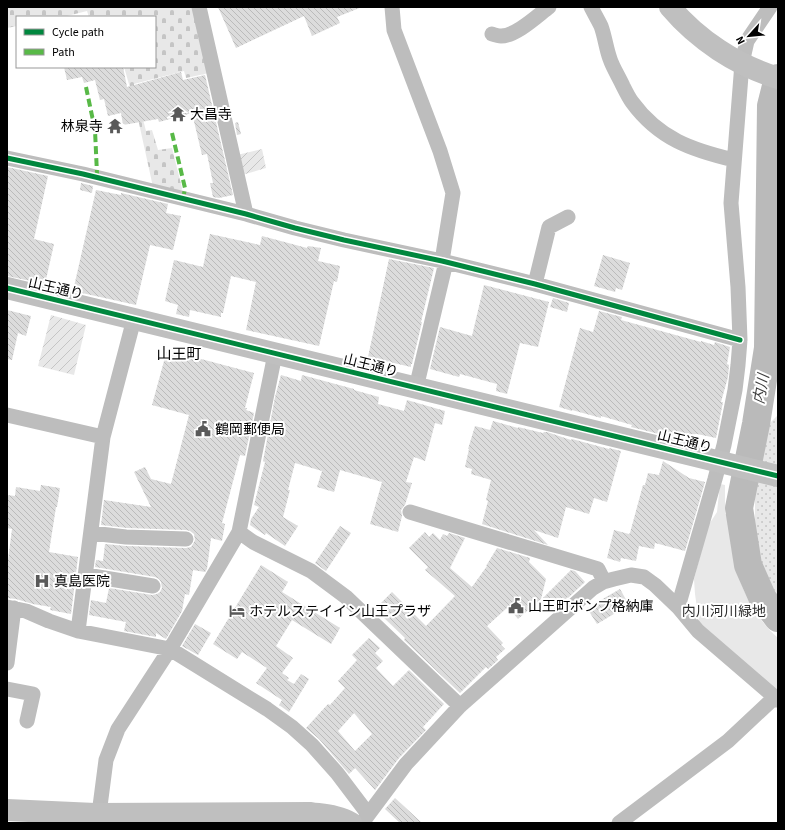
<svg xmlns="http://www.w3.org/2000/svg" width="785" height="830" viewBox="0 0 785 830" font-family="'Source Sans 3','Noto Sans JP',sans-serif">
	<defs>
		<pattern id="grass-dots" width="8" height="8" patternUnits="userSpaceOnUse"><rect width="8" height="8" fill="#e8e8e8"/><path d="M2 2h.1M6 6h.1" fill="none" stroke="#c5c5c5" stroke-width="1.8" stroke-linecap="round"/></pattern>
		<pattern id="cemetery-stones" width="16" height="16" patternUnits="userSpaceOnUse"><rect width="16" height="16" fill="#e8e8e8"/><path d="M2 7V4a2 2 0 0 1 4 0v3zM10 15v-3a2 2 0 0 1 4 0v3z" fill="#c5c5c5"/></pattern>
		<pattern id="garden-furrows" width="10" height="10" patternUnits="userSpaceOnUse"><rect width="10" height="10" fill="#e8e8e8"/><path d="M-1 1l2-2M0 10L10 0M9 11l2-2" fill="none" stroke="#c5c5c5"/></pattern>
		<pattern id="building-back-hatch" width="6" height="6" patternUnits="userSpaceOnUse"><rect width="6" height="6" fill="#dcdcdc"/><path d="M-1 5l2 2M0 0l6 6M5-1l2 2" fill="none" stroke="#bbb"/></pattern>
	</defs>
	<rect width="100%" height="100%" fill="#fff"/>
	<path fill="url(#grass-dots)" d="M778,415v183l-14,-27 -7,-22 -2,-23v-33l11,-66z"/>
	<path fill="url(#cemetery-stones)" d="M7,7h187l15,66 -23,5 -2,-7 -50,13 12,47 6,-1 6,20 14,-2 10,40 -1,5 -28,-6 -18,-82 -11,-38h31v-50h-66l-2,-6 -24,6h-46v9l-10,2z"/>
	<path fill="#e8e8e8" d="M720,484l5,1v29l3,1c2,13 2,27 5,40 6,31 21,62 45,83v58l-79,-74 -4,-28 -1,-15 14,-53 9,-14z"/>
	<path fill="url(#garden-furrows)" d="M262,149l4,19 -24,7 -5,-20z
		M51,315l35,10 -12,50 -36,-9z"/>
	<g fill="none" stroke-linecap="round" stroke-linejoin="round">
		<path stroke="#bababa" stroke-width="28" d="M778,78l-7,28 -3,242 -12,76 -17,84 9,57 15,34 15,19"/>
	</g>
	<path fill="url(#building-back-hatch)" fill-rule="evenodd" d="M218,7h144l-25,10 3,6 -28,13 -8,-20 -68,32z
		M64,67h59l4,20 54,-15 2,8 22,-5 28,120 -14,3 -6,-1 -3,-14h3l-6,-29 -5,1 -10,-42 -33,9 -1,-3 -35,6 -2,-12 -13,3 -4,-17 -4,1 -5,-20 -11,3 -2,-6 -15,3z
		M238,122l3,12 -4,1 -2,-12z
		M7,167l41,9 -14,63 20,5 -9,40 -38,-8z
		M81,183l12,3 -1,7 -12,-3z
		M96,190l25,5v-2l47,11 -2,9 15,3 -8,34 -23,-5 -14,60 -63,-14z
		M210,234l50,11 2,-9 45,12 1,-2 13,2 -3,13 22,5 -3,16 -3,-1 -15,65 -73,-16 10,-48 -25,-6 -8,37h-2v4l-31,-7 -1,7 -13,-3 2,-9 -13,-4 9,-41 29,7z
		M603,255l27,8 -8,27 -6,-2 -1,4 -21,-6z
		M389,259l45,9 -13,54h1l-10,42h-1v3l-43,-10z
		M484,285l65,17 -11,45 -18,-4 -13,51 -11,-3 1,-7 -37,-10 -1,3 -29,-8 10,-42 32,9z
		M553,298l16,5 -2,9 -17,-5z
		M7,310l24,6 -5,20 -8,-3 -6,27 -5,-1z
		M599,311l23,6 -1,3 80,22v-1l13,4 1,-3 15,5 -3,17 2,1 -1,12 -7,25h2l-7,36 -19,-4 -30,2 -36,-9 1,-2 -31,-9v2l-29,-8v1l-13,-4 21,-79 13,4z
		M167,350l87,23 -9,35h2l-1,2 8,3 -9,43 -5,-1 -18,68 3,1 -3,17 -11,-3 -4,31 -2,3 -12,-2 -4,25 -4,-1 -3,17 -16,28 -10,-6v4l-32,-6 2,-9 -37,-7 2,-15 15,3 3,-15 43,7 5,-1 3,-2 2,-4 -1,-6 -2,-3 -4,-2 -60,-10 1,-7 7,1 2,-17 21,2 60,2 5,-1 2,-3 2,-4 -1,-6 -4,-3 -4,-1 -59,-2 -26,-3 3,-25 47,7 -17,-35 11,-5 6,12 20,5 18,-69 -37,-10z
		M281,375l20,6 1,-6 52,14v1l25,7 -1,7 26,7 3,-11 38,11 -3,14 -7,-2 -10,38 -11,-4 -8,25 6,1 -7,22 -4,5 1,6 -4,16 -28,-8 12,-42 -42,-12 -6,22 -17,-5 5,-16 -27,-8 -7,27h2l-7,27 15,9 -13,20 -19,-13 -1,2 -15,-10 1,-6 8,-12 -5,-2 11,-43 -2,-1 12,-64z
		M493,421l25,7v-1l25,6 1,-1h3l24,8 1,-1 37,10v-1l12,3 -14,51 -13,-4 -5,16 -23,-7 -8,31 -24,-8 14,15 -66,-21 6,-23 -2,-1 5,-20 -20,-6 1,-5 -7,-2 4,-18h-1l7,-23 15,4z
		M663,461l26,17 16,4 -20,69 -30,-8 -1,6 -15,-3 -3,15 -15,-3 -1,4 -13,-4 7,-28 15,4 1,-1 13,-48h2l3,-12 11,2z
		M41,485l19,3 -3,19h-1l-7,45 29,5 -7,57 -21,-4 1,-3 -18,-3 -17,-5 -9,-1v-30l5,-39 -5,-1v-33l8,1 1,-9 24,4z
		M340,526l11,7 -25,38 -11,-8z
		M425,532l4,5 4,-4 7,7 3,-6 4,2 2,-3 16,5 -15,30 22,19 15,-21h-1l11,-18 33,10 -1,4 17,17 -5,20 -23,20 -10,-12 -21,19 16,17 -2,2 4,4 -9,8 2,3 -10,9 -2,-2 -26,26 -56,-53 1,-2 -30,-29 17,-17 34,34 29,-30 -30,-26 3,-3 -19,-19z
		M261,565l27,17 -6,10 58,36 -9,16 -39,-24 -16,26 17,12 -11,15 7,5 -2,2 7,4 7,-10 8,5 -20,33 -10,-7 3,-5 -26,-17 11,-15 -25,-16 -5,7 -24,-15z
		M571,570l4,1 10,11 -17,16v-1l-13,12 -12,-11z
		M620,589l9,16 -32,19 -10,-16z
		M195,624l16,9 -13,22 -16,-9z
		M369,638l11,10 -5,5 8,8 -7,7 17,18 16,-16 35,34 -21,23 3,3 -27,28 -24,32 -20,-22 -6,6 -30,-35 -13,-11 22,-24 2,1 15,-17 -7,-7 19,-21 -5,-5zM354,713l18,21 -17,17 -17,-20z
		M395,798l27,25h-22l-15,-14z"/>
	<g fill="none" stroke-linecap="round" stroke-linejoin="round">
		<path stroke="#bdbdbd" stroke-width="15" d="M199,7l47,207
			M392,7l2,23 46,121 13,42 -11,68
			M591,7c3,6 7,13 10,19 4,11 5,22 9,33 3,9 9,18 13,27 3,6 6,12 9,16 27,37 60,48 102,58
			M492,34c3,1 6,2 9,2 15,0 36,-20 48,-29
			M7,158l76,16 163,40 49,14 49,12 98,21 93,23 205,56
			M535,284l14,-57 19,-10
			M416,388l30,-126
			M7,415l96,22
			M410,512l188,57 6,12
			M239,532l14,10 58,29 35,26 114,109
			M91,533l35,4 60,2
			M86,575l67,11
			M7,607l19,4 23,10 29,10 92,18 97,60 25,18 20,18 25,28 31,41
			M678,607l37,-128 9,-34 11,-55 3,-25 2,-25 -2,-53 -7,-84 11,-140 5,-22 23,-34
			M78,631l25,-194 31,-118
			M7,663l7,-55
			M7,689l26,5 -6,27
			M99,814l7,-54 12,-31 52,-80 69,-117 36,-178
			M362,823l44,-59 54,-58 133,-118 10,-6 11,-3 17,-4 13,2 11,8 23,22 20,24 80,69
			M619,823l109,-82 46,-43"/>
		<path stroke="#bfbfbf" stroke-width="22" d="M670,7c28,33 66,58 108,71
			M7,288l771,188
			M7,810l88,4 216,-1c13,2 29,3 40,10"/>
		<path stroke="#58b947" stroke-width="4" stroke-dasharray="8 4" stroke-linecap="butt" d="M86,87l9,43 2,44
			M172,133l13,55 -1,6"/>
		<defs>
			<path id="cycleway" d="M7,158l76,16 163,40 49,14 49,12 98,21 93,23 205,56
				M7,288l771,188"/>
		</defs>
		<use href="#cycleway" stroke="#fff" stroke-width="8"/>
		<use href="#cycleway" stroke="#00873e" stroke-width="5"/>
	</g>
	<defs>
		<symbol id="temple-bare" viewBox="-9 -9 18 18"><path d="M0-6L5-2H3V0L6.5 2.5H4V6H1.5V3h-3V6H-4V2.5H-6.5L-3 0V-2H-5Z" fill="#595959" stroke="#fff" stroke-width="2.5" paint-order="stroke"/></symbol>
		<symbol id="civic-bare" viewBox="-9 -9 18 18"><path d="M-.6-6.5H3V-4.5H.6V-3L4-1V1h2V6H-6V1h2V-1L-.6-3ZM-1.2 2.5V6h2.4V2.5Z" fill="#595959" stroke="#fff" stroke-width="2.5" paint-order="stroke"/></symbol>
		<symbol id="hospital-bare" viewBox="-9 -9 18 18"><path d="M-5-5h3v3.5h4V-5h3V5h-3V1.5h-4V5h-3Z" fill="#595959" stroke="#fff" stroke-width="2.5" paint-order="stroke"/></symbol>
		<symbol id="hotel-bare" viewBox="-9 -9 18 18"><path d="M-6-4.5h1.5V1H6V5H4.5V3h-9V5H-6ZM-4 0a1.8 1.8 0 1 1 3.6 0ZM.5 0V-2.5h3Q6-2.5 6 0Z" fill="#595959" stroke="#fff" stroke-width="2.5" paint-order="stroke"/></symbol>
	</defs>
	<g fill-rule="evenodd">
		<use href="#temple-bare" x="167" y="103" width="22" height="22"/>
		<use href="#temple-bare" x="104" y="115" width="22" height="22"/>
		<use href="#civic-bare" x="192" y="418" width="22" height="22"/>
		<use href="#hospital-bare" x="31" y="570" width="22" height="22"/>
		<use href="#civic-bare" x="505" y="595" width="22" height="22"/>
		<use href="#hotel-bare" x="226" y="600" width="22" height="22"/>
	</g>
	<g text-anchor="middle" stroke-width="4" stroke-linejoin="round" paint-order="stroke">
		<g font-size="14" fill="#000" stroke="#fff" text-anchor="start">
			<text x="190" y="119">大昌寺</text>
			<text x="103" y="131" text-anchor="end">林泉寺</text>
			<text x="215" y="434">鶴岡郵便局</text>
			<text x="54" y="586">真島医院</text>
			<text x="528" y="611">山王町ポンプ格納庫</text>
			<text x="249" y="616">ホテルステイイン山王プラザ</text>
		</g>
		<g font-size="14" fill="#000" stroke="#fff">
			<text transform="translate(56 288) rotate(13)" y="5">山王通り</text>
			<text transform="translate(371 365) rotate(14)" y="5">山王通り</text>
			<text transform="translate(685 441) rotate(14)" y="5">山王通り</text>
		</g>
		<g font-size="14" fill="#2d2d2d" stroke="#fff">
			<text x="724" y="616">内川河川緑地</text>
		</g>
		<g font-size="15" fill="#000" stroke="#fff">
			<text x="179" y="359">山王町</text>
		</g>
		<g font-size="15" font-style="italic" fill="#3e3e3e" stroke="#fff">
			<text transform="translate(761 389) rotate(-80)" y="5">内川</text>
		</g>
	</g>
	<rect width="785" height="830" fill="none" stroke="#000000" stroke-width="16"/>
	<rect x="16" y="16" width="140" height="52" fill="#ffffff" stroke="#999999"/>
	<rect x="24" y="29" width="20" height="6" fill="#00873e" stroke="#999999"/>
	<text x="52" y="36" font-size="12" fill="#000000">Cycle path</text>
	<rect x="24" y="49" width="20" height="6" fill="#58b947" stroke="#999999"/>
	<text x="52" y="56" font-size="12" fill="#000000">Path</text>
	<g transform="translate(749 36) rotate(243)" stroke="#ffffff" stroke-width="3" paint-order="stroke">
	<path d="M0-3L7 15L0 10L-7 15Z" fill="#000000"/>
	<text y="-6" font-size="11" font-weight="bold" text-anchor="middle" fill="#000000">N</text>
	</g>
</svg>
